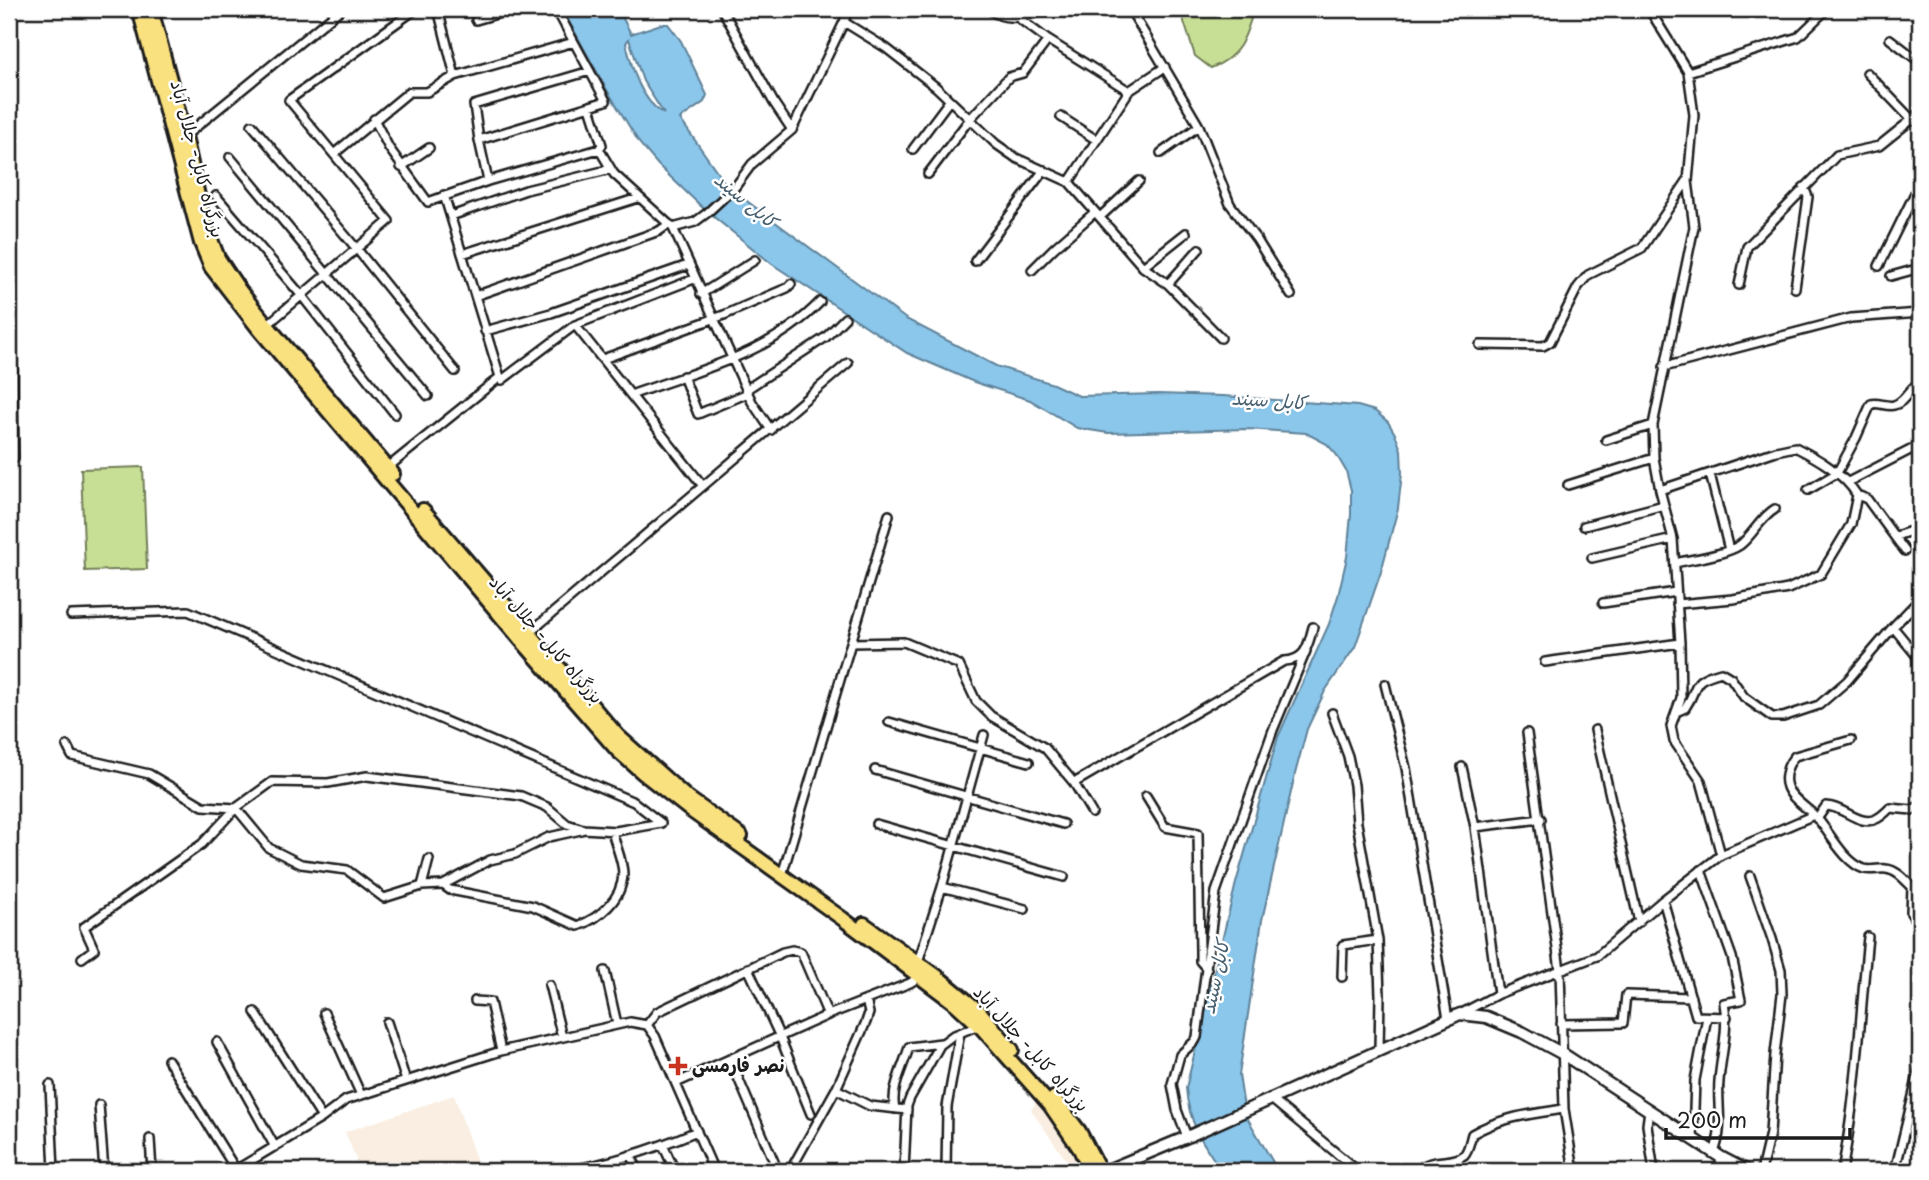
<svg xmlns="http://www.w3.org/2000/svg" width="1929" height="1180" viewBox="0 0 1929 1180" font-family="'Playpen Sans','Playpen Sans Arabic',sans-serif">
	<rect width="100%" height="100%" fill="#fff"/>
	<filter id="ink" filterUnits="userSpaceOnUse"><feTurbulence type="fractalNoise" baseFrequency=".0143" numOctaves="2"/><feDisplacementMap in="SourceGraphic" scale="14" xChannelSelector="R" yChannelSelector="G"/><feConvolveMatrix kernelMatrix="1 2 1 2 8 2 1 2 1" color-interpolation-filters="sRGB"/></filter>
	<g filter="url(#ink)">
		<path fill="#f9eee1" d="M454,1095l26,76h-119l-16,-39z
			M1036,1102l42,52 7,17h-20l1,-11 -35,-50z"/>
		<path fill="#c7df95" stroke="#727e58" stroke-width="2" d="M1180,9h74c-9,29 -13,47 -43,59l-16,-12z
			M143,467l4,102 -62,2 -4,-102z"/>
		<path fill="#8bc6eb" stroke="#5f8298" stroke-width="2" fill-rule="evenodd" d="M562,9h56l13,25 30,-10h7l13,17 26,54 -3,7 -24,17 48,68 178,132 90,47 57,18 26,12 79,-2 65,2 135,10 17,5 13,11 7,12 6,16 1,23 -4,35 -17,64 -26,75 -30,44 -18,38 -12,45 -33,146 -23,155 6,39 33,57h-56c-19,-26 -34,-50 -36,-83l50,-205 42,-146 51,-113 9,-28 9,-39 4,-43v-24l-5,-19 -10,-17 -9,-10 -21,-11 -59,-4 -139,4 -31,-5 -47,-28 -56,-18 -67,-29 -135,-89 -68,-55 -46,-44 -18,-21 -33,-54zM629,39l14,42 21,33c-24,-14 -32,-46 -38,-71z"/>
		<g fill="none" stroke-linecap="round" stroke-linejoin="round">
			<defs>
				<path id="street" d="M438,9l17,67
					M722,9l52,94 18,27
					M989,9c18,15 39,6 59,0
					M1130,9l69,117 31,78 27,36 34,55
					M1915,9l5,4
					M1017,17l31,23 81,51
					M476,20l38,-11
					M844,22l42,26 50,39 60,57 20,14 53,24 74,85 25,17 53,54
					M1890,39l30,23
					M1688,72l110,-35 29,-28
					M1867,73l46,48
					M590,107l12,38 -3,4
					M1061,117l34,22
					M374,119l15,29 39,54 60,-21 111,-32 15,25 59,54 79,174 19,28
					M252,125l104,123 99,123
					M185,136l156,-127
					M479,140l-5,-35 116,-34
					M913,149l36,-48
					M335,153l74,-61h18l28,-16 119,-34
					M1161,153l38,-27
					M230,157l198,239
					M401,167l28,-19
					M928,174l41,-54 40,-43 14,-4 25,-33
					M488,181l-9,-41 127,-39 -50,-92
					M1069,182l60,-91 36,-24
					M216,196l86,100 93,118
					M10,205l4,253
					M451,216l75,-26 85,-21
					M1100,217l39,-36
					M673,228l22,-6 12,-9 28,-26 17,-23 40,-34 52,-108 4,-13
					M462,254l176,-56
					M975,261l69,-91
					M1879,266l41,-83
					M1143,267l43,-34
					M1032,270l22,-22 41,-36
					M1891,276l29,-8
					M1168,284l31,-35
					M1739,285l8,-38 90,-92 42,-9 41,-33
					M1795,288l13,-91 -4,-10
					M701,294l54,-34
					M475,296l184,-65 10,-7
					M267,325l122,-104 -100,-121 127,-91
					M575,325l119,-46
					M485,331l66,-18 137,-48
					M1480,345l63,1 7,-4 28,-55 10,-12 54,-27 45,-67
					M603,359l121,-44 63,-27 4,-4
					M1664,367l187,-49 69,-5
					M683,376l15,38 50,-21
					M500,377l2,3 73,-55 128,161 145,-123
					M747,389l79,-52 19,-19
					M631,395c67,-25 138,-40 189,-93
					M1606,440l47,-15
					M387,468l113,-91 -56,-182
					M1710,474l19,76
					M1848,482l72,-37
					M1568,485l86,-27
					M1660,490l116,-39 19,-4c24,12 48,26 62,48l-6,29 -30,50 -33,15 -55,10 -56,5
					M1808,490l29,-17 19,-35 15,-34c8,-2 16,3 23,1 12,-3 15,-18 26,-22
					M1857,495l10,4 38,52
					M1584,526l80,-21
					M1896,536l24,-8
					M1592,558l81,-19
					M1675,563c17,-4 50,-8 65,-18 13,-10 20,-27 35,-36
					M1603,603l73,-11
					M1893,627l23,28
					M529,633l174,-147
					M851,643l53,-1 55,23 17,36 15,15 54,32 29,35 18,30
					M1545,662l135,-19
					M1385,684l21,84 42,251
					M1676,712l9,-4c16,-23 3,-27 36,-36l10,6 13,19 28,20h11l36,-12 28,-24 46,-54 27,-28
					M1332,713l16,43 6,29 3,38 21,117 2,56 -1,54
					M889,722l140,40
					M1595,730l44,192
					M1527,733l33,237 4,139 10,62
					M1851,740l-56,16c-7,7 -12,21 -8,31 4,12 21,21 30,31 13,15 27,44 47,51 8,2 15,-1 22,0 11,1 19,11 26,18l-1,26 9,15
					M67,746l5,10 77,18 54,32 33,2 36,-26 56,1 39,-7 154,20 26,11 20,17 16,5 33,2 45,-8 -27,-21 -446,-191 -117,4
					M1462,767l13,60 23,167
					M875,770l188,54
					M1074,783l210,-122c22,-1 24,-15 29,-34
					M1146,796l19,31 33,6 2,119v9l7,8
					M1817,819l9,-13c17,0 34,21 50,13 5,-2 10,-7 14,-11l22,2 5,-3
					M876,824l188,53
					M1475,827l66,-8
					M1721,855l93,-40
					M1701,870l31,87 9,43 -17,3c5,26 -3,52 -5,78 -2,25 5,47 -5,71
					M782,875l107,-360
					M1750,876l22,63 9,31 1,24 -7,60 -5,79 -9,38
					M443,885l7,5 83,16 45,20c21,-8 44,-26 45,-52 0,-13 -8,-30 -11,-43
					M422,886l21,-1 47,-25 25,-6 34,-17 32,-7
					M942,887l83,22
					M1663,900l33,116 31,1
					M82,958l12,-9 -10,-22 118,-83 34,-36 33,40 32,16 46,6 37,28 38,-12 7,-27
					M918,962l24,-75 42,-152
					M748,968l32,69 31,77
					M605,971l12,53
					M1342,977l1,-32 35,-5
					M549,985l13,52
					M475,1001l15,1 11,49
					M255,1012l67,106
					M324,1013l37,82
					M1460,1014l38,-20 99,-38 66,-56 58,-45 -20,-74 -27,-40 -3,-15 10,-28 -1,-55 -7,-104 -13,-49 -6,-32 -1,-33 41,-198 -6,-46 6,-66 -6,-43 -39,-63
					M387,1022l19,59
					M1561,1024l62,-1 3,-28 65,2
					M647,1025l10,-13 126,-60 9,-2 9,2 27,63
					M217,1042l58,105
					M730,1059l48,112
					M168,1060l68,110
					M676,1083l152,-68 82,-32 11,-7
					M50,1085l4,86
					M836,1089l34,17 37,4
					M1270,1098l88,73
					M99,1105l5,66
					M895,1109c-5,-20 9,-43 14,-62l32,-4
					M1649,1110l-2,15 7,46
					M1187,1137l-10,-27 -5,-26 8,-29 15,-14 2,-4 19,-145 57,-162 33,-79
					M150,1139l2,32
					M1693,1139l2,-59 12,-63
					M663,1145l12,26
					M630,1155l9,16
					M234,1171l88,-53 24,-18 155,-49 129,-29 17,3 8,11 59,135
					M564,1171c46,-7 90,-22 133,-40
					M790,1171l46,-82 30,-67 3,-9 -3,-13
					M904,1171l3,-65 3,-8 30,-53 12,-9 27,-11
					M946,1171l1,-64 13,-74
					M1417,1171c14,-15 36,-6 47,-16 5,-5 6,-15 8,-21 29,-17 59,-20 92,-25
					M1718,1171l4,-13
					M1842,1171c15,-77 18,-156 26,-234
					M1895,1171l25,-104"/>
				<path id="secondary" d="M1105,1171l82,-34 273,-123 26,3 36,15 41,22 159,104 25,13"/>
				<path id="highway" d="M139,9l62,234 10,24 48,62 262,311 97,111 25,22 47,37 153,109 113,85 23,21 71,80 30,44 10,22
					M151,9l34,127 18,83 15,39 22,33 27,34 126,149
					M423,510l195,226 67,60 56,40
					M864,924l74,53 41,34 33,39
					M1054,1098l25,33 21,40"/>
			</defs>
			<use href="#street" stroke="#1c1c1c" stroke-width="12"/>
			<use href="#secondary" stroke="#1c1c1c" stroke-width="15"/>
			<use href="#highway" stroke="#1c1c1c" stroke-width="18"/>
			<use href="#street" stroke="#fff" stroke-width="7"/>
			<use href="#secondary" stroke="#fff" stroke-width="10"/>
			<use href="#highway" stroke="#fae180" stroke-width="12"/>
		</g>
	</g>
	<path fill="#c8321e" stroke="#fff" stroke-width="2.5" d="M674.5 1055.5h7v7h7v7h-7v7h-7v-7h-7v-7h7z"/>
	<g text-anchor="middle" stroke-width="5" stroke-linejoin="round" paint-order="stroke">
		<g font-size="18" fill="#1c1c1c" stroke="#fff">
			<text transform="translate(197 159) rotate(75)" y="6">بزرگراه کابل- جلال آباد</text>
			<text transform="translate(546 640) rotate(49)" y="6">بزرگراه کابل- جلال آباد</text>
			<text transform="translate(1031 1049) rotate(48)" y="6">بزرگراه کابل- جلال آباد</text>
		</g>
		<g font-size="18" font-weight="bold" fill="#1c1c1c" stroke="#fff" text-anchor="start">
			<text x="692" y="1072">نصر فارمسی</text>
		</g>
		<g font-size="19" font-style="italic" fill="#48606f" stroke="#fff">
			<text transform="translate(746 200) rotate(40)" y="7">کابل سيند</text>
			<text transform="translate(1269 400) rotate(4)" y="7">کابل سيند</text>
			<text transform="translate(1215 977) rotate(-78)" y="7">کابل سيند</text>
		</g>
	</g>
	<rect width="1929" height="1180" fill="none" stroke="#fff" stroke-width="35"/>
	<rect x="18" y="18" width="1894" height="1145" fill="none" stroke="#1c1c1c" stroke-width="2.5" filter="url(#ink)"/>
	<path d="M1666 1128v10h184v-10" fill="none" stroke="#1c1c1c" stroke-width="3.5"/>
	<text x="1677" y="1128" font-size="21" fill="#1c1c1c" stroke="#ffffff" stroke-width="5" paint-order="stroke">200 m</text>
</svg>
